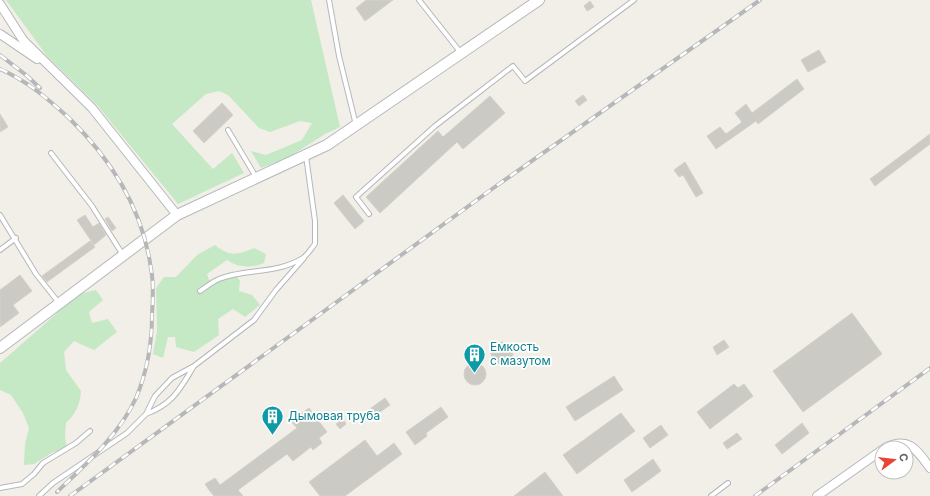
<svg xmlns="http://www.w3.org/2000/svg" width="930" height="496" viewBox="0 0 930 496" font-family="Inter,sans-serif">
	<rect width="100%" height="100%" fill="#f1efe8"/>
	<path fill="#c5e8c5" d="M6,0h305l29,127 -15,7 -36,23 -28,11 -10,-17 15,4 36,-15 10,-17 -12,-2 -30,11 -11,-4 -31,-33 -9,-4 -13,3 -34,30 41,45 19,-16 12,20 -66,31 -81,-99 -50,-49z
		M215,245c15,12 22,10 39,3l12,6 -2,9c-12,5 -26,5 -37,-3l-20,14 2,6 24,-9 7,10 -1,10 13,4 8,10 -15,12 -12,-8 -15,10 1,16 -25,17 -18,-5 -1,-10h-7l-5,21 -10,-4 4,-23 -1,-43 8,-11h12l21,-22z
		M96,290l7,10 -14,12 3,11 16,-4 9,13 -23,18 -20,-9 -10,11 2,18 15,21c-1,14 -5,22 -15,32l-1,14 2,12 -14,3 -19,12 -10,1 1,-21 4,-16 -6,-15 -12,-18 -11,-5v-27l79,-69z"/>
	<path fill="#cccac5" stroke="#d6d1c6" d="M366,0h27l-28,21 -9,-13z
		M590,1l4,6 -7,4 -3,-5z
		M819,50l7,12 -18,10 -7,-12z
		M797,79l7,10 -46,35 -2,-3 -40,28 -9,-13 13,-9 6,7 16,-12 -7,-9 11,-9 6,9z
		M583,95l4,5 -8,6 -4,-5z
		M490,96l15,17 -42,36 -6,-7 -77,71 -14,-16 72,-66 5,6z
		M222,103l11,12 -29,28 -11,-12z
		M0,114l8,13 -8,5z
		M930,134v10l-55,42 -5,-7z
		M685,162l18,31 -7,4 -13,-22 -4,2 -5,-7z
		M343,195l21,26 -9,8 -21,-26z
		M85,215l8,12 6,-4 7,12 -12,10 -17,-25z
		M108,217l8,11 -4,3 -7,-12z
		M90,241l5,6 -48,35 -5,-6z
		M20,275l12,16 -19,14 6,8 -19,14v-37z
		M852,313l30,41 -79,58 -30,-41z
		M724,340l5,7 -12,8 -4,-8z
		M491 353a11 11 0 1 1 22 0a11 11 0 1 1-22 0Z
		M464 374a11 11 0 1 1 22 0a11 11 0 1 1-22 0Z
		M614,376l9,14 -48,31 -9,-14z
		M734,384l4,4 6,-4 9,12 -43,33 -13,-17z
		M385,398l5,7 -14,10 -5,-7z
		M441,407l7,10 -22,16 1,3 -12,9 -9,-13z
		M309,408l18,24 -8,6 3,5 -9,7 -2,-3 -18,14 -6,-7 -49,36 5,6h-29l-5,-6 -4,-6 10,-6 5,7 77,-57 -6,-7z
		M621,413l14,18 -58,43 -14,-19z
		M343,419l3,5 -6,5 -4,-5z
		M802,423l7,10 -27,21 -7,-9z
		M661,425l7,10 -18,13 -7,-10z
		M737,433l5,6 -15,10 -4,-6z
		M365,440l12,16 17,-13 8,11 -57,42h-25l-11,-14z
		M653,459l8,12 -29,21 -8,-12z
		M545,472l18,24h-49z"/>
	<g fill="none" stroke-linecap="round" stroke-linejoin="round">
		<defs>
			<path id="service" d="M329,0l10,56 17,69
				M419,0l42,53
				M228,130l28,47
				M51,153l41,53 31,49
				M369,214l-13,-17 79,-71 78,-60 12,15 109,-81
				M0,215l36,59 23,29
				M0,250l16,-12
				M200,291c6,-4 12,-9 19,-12 26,-11 56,-4 84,-21 4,-3 8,-9 12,-14v-23l-9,-65
				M194,366c-14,23 -21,38 -48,48l9,-18 17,-18 22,-12 60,-46 22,-30 28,-32
				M0,488l22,-4 12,-10 9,-11 33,-20 14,-12
				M39,496l14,-13 74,-50 19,-19
				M711,496l17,-13"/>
			<path id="minor" d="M0,4l23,36 69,68 85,107
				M0,34l37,25
				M885,448c24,-12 32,2 45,20
				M817,496l65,-46"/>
			<path id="tertiary" d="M0,348l177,-133 150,-70 212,-145"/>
		</defs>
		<use href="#service" stroke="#b5b8bc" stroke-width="6"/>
		<use href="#minor" stroke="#b5b8bc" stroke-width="10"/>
		<use href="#tertiary" stroke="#b5b8bc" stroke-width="12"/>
		<use href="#service" stroke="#fff" stroke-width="4"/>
		<use href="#minor" stroke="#fff" stroke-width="8"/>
		<use href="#tertiary" stroke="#fff" stroke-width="10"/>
		<defs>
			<path id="rail" d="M0,55l26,20 14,13
				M0,69c26,11 48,30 69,49 42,41 74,92 82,151 3,15 2,31 1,46 0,27 -5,57 -16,83 -17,37 -50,66 -79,94
				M70,496l422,-307 268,-189
				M755,496l175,-128"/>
		</defs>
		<use href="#rail" stroke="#b6b7b8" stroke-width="4"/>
		<use href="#rail" stroke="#fff" stroke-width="2.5" stroke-dasharray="8" stroke-linecap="butt"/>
	</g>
	<defs>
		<symbol id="building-pin" viewBox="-11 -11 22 30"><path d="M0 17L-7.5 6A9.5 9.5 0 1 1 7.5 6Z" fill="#0f9aa8" stroke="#fff"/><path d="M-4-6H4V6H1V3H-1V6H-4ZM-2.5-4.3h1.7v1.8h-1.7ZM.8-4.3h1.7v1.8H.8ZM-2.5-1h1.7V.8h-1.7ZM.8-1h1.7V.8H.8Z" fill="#fff"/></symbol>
	</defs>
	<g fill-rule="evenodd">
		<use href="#building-pin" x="462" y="342" width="25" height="34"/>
		<use href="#building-pin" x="260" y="404" width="25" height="34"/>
	</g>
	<g text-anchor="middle" stroke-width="3.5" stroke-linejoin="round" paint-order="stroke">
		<g font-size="12" fill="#0d838f" stroke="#fff" text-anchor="start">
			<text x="490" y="351">Емкость<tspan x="490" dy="14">с мазутом</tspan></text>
			<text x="288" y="420">Дымовая труба</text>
		</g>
	</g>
	<g transform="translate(894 460) rotate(75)"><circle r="19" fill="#ffffff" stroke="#bfc1c3"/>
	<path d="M0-3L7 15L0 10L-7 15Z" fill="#ea4335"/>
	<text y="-6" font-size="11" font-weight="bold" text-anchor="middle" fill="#5f6368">С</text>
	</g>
</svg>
